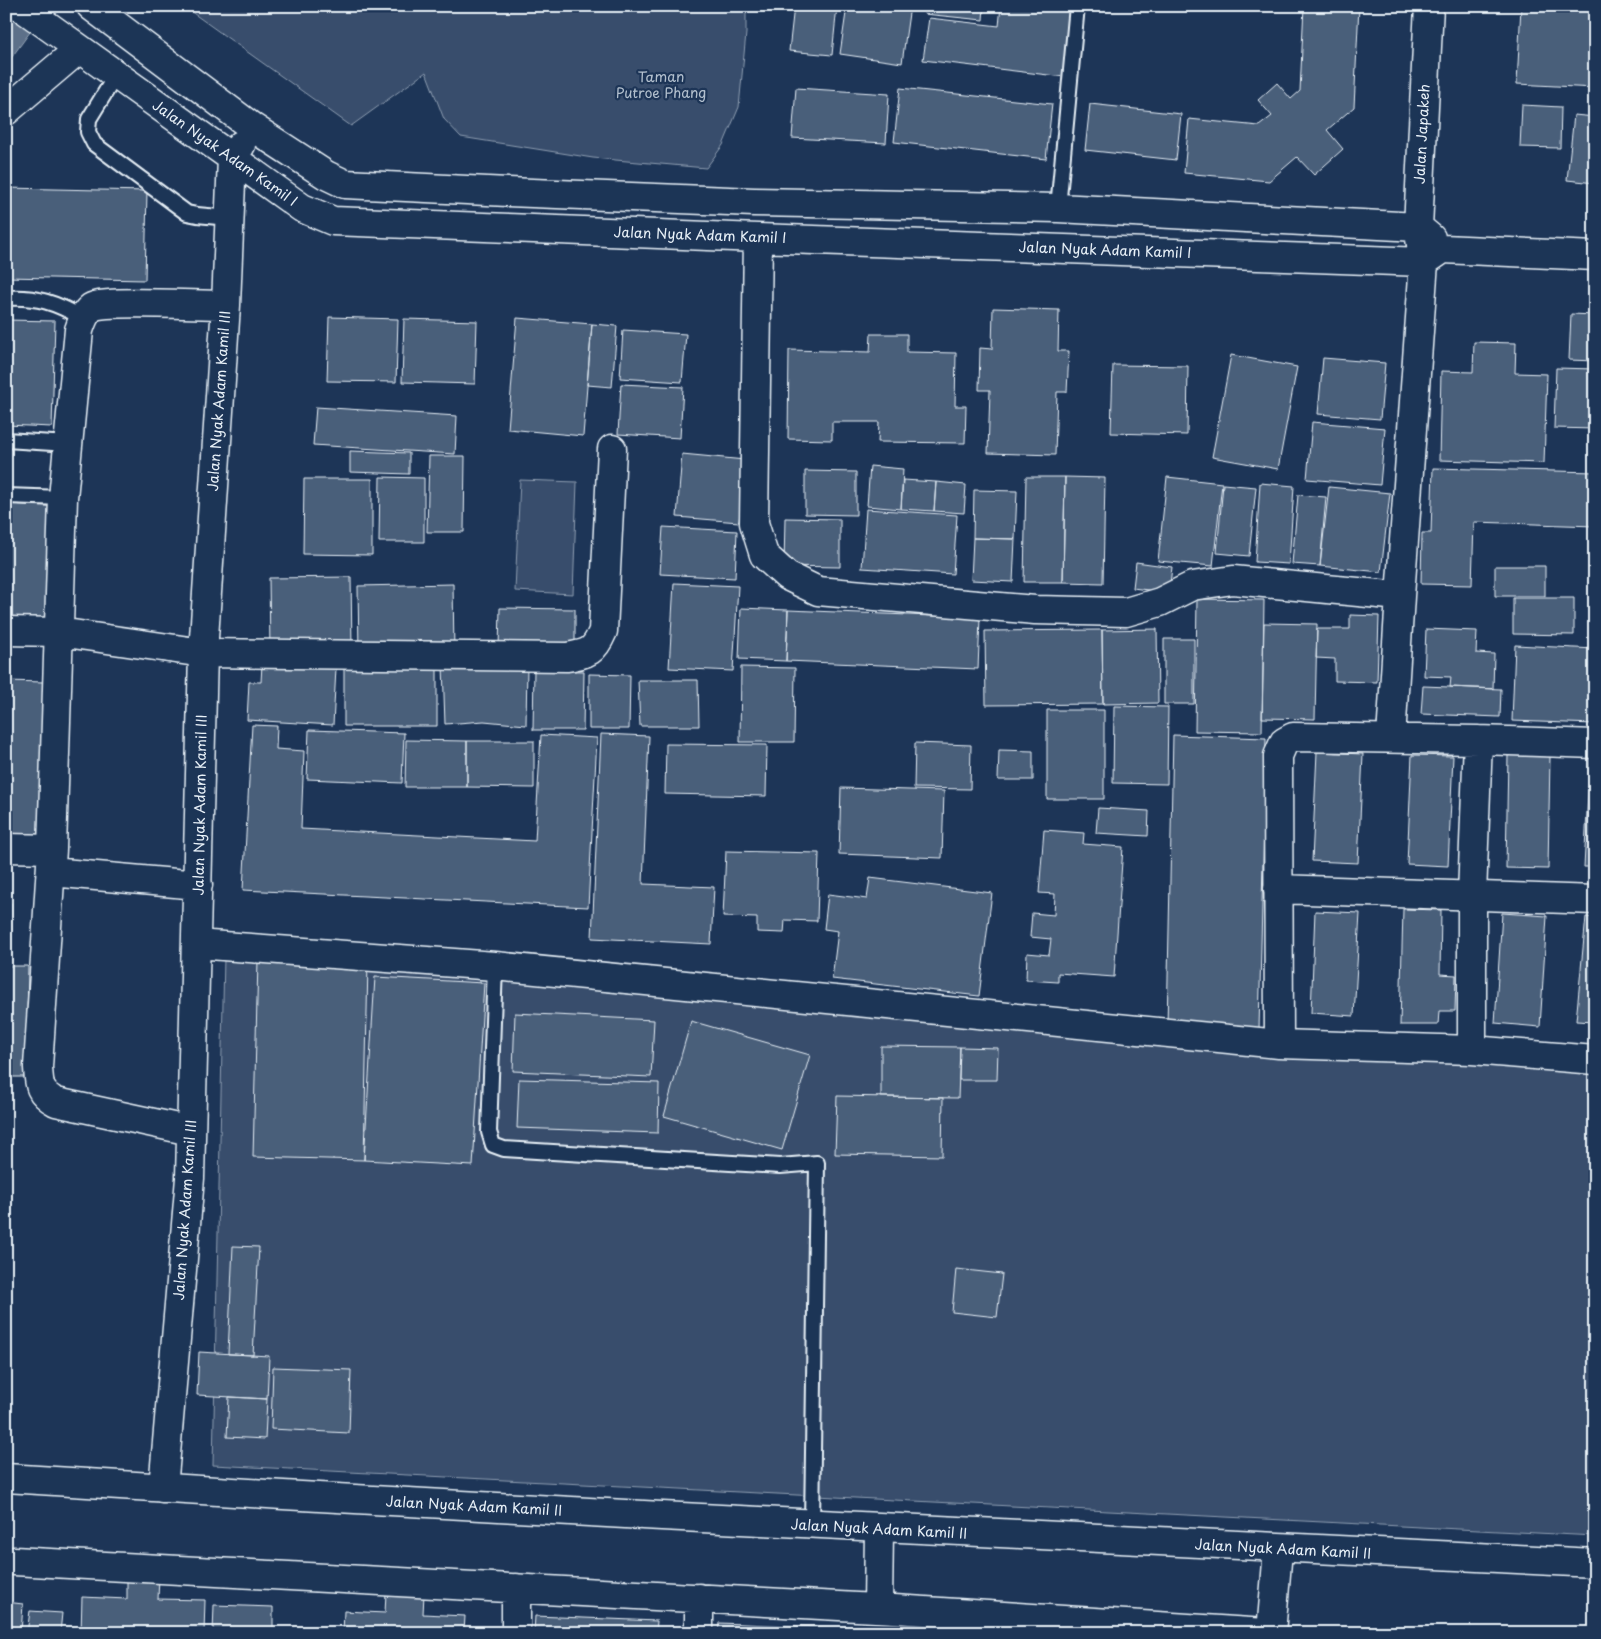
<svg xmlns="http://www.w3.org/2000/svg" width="1601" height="1639" viewBox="0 0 1601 1639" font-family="'Playpen Sans',sans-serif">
	<rect width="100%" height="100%" fill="#1d3557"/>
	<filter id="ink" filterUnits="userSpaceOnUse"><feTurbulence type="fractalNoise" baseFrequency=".02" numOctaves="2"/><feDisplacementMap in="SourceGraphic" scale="10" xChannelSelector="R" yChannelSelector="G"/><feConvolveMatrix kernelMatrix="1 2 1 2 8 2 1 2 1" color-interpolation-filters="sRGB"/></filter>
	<g filter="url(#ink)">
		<path fill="#374d6c" stroke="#909fb2" d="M183,6h563v27l-7,74 -16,38 -17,23 -113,-10 -132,-21 -17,-18 -18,-47 -75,54z
			M520,480l57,2 -4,112 -58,-3z
			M224,957l1371,103v476l-1382,-71z"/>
		<path fill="#5d7089" stroke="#95a4b5" d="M6,6h43l-43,59z"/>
		<path fill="#495e7a" stroke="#e8f1f8" d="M794,6h43l-5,49 -43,-4z
			M847,6h63l-8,57 -62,-9z
			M925,6h59l-1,14 -59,-6z
			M1001,6h72l-8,71 -142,-17 6,-42 70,8z
			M1304,6h55l-5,101 -27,23 16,19 -29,26 -17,-18 -28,24 -85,-8 5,-54 70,7 13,-10 -14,-16 19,-17 14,16 9,-8z
			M1521,6h74v82l-78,-4z
			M796,88l93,6 -3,49 -94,-5z
			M900,88l152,16 -6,55 -152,-17z
			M1090,104l91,10 -5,46 -91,-10z
			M1522,105l39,2 -1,41 -40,-1z
			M1574,115l21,2v66l-28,-3z
			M6,188l141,3 -2,89 -139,-3z
			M993,308l66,2 -1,41h11l-2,41h-10l-2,63 -67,-2 2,-63h-11l1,-42 12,1z
			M1571,314l24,1v46l-26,-1z
			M329,317l69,2 -2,63 -69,-1z
			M517,318l75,6 -9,112 -75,-7z
			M404,319l73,2 -2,63 -73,-2z
			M6,320l49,1 -3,106 -46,-2z
			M592,324l25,2 -5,61 -25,-2z
			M623,330l63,4 -4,48 -62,-4z
			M871,334h36v18l49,1 -1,53h11l-1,37 -87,-1 1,-20h-47v18l-44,-1 1,-89 81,2z
			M1474,342l42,1 -1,30 32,1 -3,89 -105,-3 2,-89 32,1z
			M1231,355l66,12 -19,102 -66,-12z
			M1323,358l62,5 -5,56 -62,-5z
			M1113,365l75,1 -1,69 -76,-2z
			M1556,368l39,1v60l-41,-1z
			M621,384l62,3 -3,51 -62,-4z
			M316,407l141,9 -2,38 -142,-9z
			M1312,422l73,6 -5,57 -73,-6z
			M350,451l59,2v21l-59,-2z
			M682,454l63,6 -6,62 -62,-5z
			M429,456h36l-1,76h-37z
			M870,466l33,3 -2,40 -34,-3z
			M1433,468l162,4v54l-121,-4 -2,63 -51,-1 1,-51h9z
			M805,471l51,1v43l-51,-1z
			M380,477l44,1v64h-45z
			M1026,477h39l-2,105h-39z
			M1065,477l40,1 -2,105 -40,-1z
			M1167,477l55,6 -9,83 -55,-5z
			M304,479h68v76l-69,-1z
			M903,480l33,2 -2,29 -33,-2z
			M936,482l30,3 -2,28 -30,-2z
			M1260,483l34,3 -5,78 -34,-2z
			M1223,484l33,3 -7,69 -32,-3z
			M1329,487l61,6 -9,79 -61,-6z
			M974,490l43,1 -2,48 -42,-1z
			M1298,495l28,2 -6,69 -28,-2z
			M6,504l43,2 -4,115 -39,-1z
			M866,509l91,6 -4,59 -91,-6z
			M785,518l55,1v48l-56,-1z
			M663,527l74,4 -2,47 -75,-4z
			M973,538l42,1 -2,43 -42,-2z
			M1136,562l36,5 -3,26 -36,-5z
			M1495,566h50v30h-50z
			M351,577l1,73 -82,1 -1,-73z
			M674,583l64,3 -5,85 -64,-3z
			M453,584l1,68 -95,1 -1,-67z
			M1513,598h61v37l-61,-1z
			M1197,599l67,1 -2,132 -67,-1z
			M500,608l75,1v40l-76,-1z
			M741,608l47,2 -2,51 -47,-2z
			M788,610l192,8 -2,51 -192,-8z
			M1350,615l29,1 -2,66 -42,-1v-22l-19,-1 1,-29h33z
			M1264,623l53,1 -2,95 -53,-1z
			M1157,629l1,74 -55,1 -1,-74z
			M1426,629l51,2 -1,22 18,1 -1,35 -43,-2 1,-10 -27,-1z
			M1102,630l1,74 -117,1 -1,-74z
			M1164,639h30v65h-30z
			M1515,645l80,4v75l-83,-3z
			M262,664l74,4 -3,57 -86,-5 2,-38h12z
			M443,665l84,1 -1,59 -42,-4 -39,3z
			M741,667l54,1 -1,74h-54z
			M344,669h93v57h-93z
			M534,670l50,1 -1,59h-50z
			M589,674l41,1 -1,54h-40z
			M638,680h60l1,46h-59z
			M6,681l37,1 -5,164 -32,-2z
			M1423,686l78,3 -1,28 -79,-3z
			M1114,706l54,1 -1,77 -54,-1z
			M1047,710h57v89h-57z
			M252,725l25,1 -1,23 28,2 -3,78 234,12 6,-106 56,3 -9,169 -345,-17z
			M309,730l95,3 -2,50 -95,-4z
			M601,734l48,2 -6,148 71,3 -3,57 -119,-6z
			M1173,735l93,3 -7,291 -92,-2z
			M406,740l61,1v46h-62z
			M467,741h67v47l-67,-1z
			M915,743l56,2 -1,44 -56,-1z
			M666,744l101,1 -1,51 -101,-2z
			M999,750l34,1v29h-35z
			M1317,752l46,2 -5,109 -46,-2z
			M1412,755l41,1 -5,110 -41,-2z
			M1508,755l42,1 -2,113 -42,-1z
			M1590,757l5,1v109h-11z
			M841,788l103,3 -2,67 -103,-4z
			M1098,808l51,3 -1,25 -52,-3z
			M1044,830l40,3 -1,11 40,3 -9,130 -56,-4v9l-32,-2 1,-27 22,2 2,-16 -21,-2 2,-24 22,2 1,-21 -16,-1z
			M726,851l93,2 -2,68 -32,-1 -1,13 -27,-1v-14l-34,-1z
			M870,878l122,15 -13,103 -147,-17 6,-48 -14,-2 4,-35 39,5z
			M6,903h5l-1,56h-4z
			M1403,909l38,1 -1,64 16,1 -1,36h-16l-1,14h-38z
			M1315,911l45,2 -6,103 -43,-3z
			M1502,913l45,3 -7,111 -45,-4z
			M1586,917l9,1v104l-19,-1z
			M258,960l110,2 -4,198 -111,-3z
			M6,966h22l-2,111h-20z
			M375,977l109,6 -11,183 -109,-6z
			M515,1013l139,7 -3,57 -138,-6z
			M691,1021l119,34 -28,95 -118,-34z
			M881,1046l79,1 -2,51 -77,-1z
			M960,1047l38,1 -1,32h-38z
			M519,1079l140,4 -1,50 -141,-5z
			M837,1096l106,2 -1,58 -107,-2z
			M233,1246l26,1 -6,108 -25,-1z
			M956,1269l46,5 -5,43 -45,-5z
			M199,1352l70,4 -2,43 -70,-4z
			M273,1367l78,3 -2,63 -78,-4z
			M229,1397l38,2 -2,40 -38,-2z
			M127,1576l32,1 -1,22 47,1 -1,33h-123l1,-36 45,2z
			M386,1593l38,1 -1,20 42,2 -1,17h-121l1,-22 41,2z
			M6,1602l17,2 -2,29h-15z
			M214,1605l59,2v26h-60z
			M30,1611l32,2 -2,20h-33z
			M535,1616l122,5 -1,12h-122z
			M719,1623l124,5v5h-125z
			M907,1628l84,5h-84z"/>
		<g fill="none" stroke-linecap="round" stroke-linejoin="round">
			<defs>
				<path id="lane" d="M116,75l-27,44 -1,13 6,12 93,69 10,2 32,3
					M1058,208l19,-202
					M6,298c31,-2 50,5 77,20
					M6,440l62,4
					M6,496l57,2
					M495,966l-6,166 4,13 11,4 276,17 37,-3 -5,362"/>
				<path id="street" d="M20,6l282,202 31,13 425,17 666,24 19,-13 152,7
					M91,6l161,121 74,48 19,9 163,8 246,10 304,6 360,19 13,11
					M6,111l73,-62
					M758,238l-4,285 10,32 23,21 31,15 217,19 91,2 34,-10 32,-16 41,-6 167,16 24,-334 -6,-35 11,-221
					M6,631l53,1 144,21 364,4c22,-4 27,-5 36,-26l9,-182
					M1391,738l9,-142
					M6,848l46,1
					M51,872l147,13
					M1278,889l317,11
					M196,944l299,22 784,78 193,6 123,10
					M1279,1044l-1,-288 6,-14 9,-5 185,3 117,4
					M1472,1050v-155l6,-155
					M191,1131l-135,-29c-17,-9 -17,-17 -18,-35l14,-218 11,-351 16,-168c3,-8 5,-17 13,-23 9,-7 114,-2 134,-2
					M163,1488l27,-310 13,-525 23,-348 6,-147 9,-13
					M14,1561l880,48 372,24
					M878,1608l1,-79
					M516,1633v-45
					M699,1633v-35
					M1271,1633l7,-83"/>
				<path id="secondary" d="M6,1478c194,13 389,23 583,34 335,19 670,37 1006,51"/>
			</defs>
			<use href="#lane" stroke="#e8f1f8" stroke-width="18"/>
			<use href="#street" stroke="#e8f1f8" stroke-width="31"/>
			<use href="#secondary" stroke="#e8f1f8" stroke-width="31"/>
			<use href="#lane" stroke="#1d3557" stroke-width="14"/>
			<use href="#street" stroke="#1d3557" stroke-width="28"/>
			<use href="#secondary" stroke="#1d3557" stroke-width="28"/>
		</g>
	</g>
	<g text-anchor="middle" stroke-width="4.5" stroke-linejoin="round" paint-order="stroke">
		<g font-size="14" fill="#b3c0ce" stroke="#1d3557">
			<text x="661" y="82">Taman<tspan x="661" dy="16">Putroe Phang</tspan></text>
		</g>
		<g font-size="14" fill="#e8f1f8" stroke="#1d3557">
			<text transform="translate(1422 134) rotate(-87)" y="5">Jalan Japakeh</text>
			<text transform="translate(225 153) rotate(35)" y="5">Jalan Nyak Adam Kamil I</text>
			<text transform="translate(700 235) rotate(2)" y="5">Jalan Nyak Adam Kamil I</text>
			<text transform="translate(1105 250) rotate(2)" y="5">Jalan Nyak Adam Kamil I</text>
			<text transform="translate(219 401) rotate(-86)" y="5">Jalan Nyak Adam Kamil III</text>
			<text transform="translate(200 805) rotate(-89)" y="5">Jalan Nyak Adam Kamil III</text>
			<text transform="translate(185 1210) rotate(-86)" y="5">Jalan Nyak Adam Kamil III</text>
			<text transform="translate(474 1506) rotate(3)" y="5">Jalan Nyak Adam Kamil II</text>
			<text transform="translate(879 1529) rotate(3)" y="5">Jalan Nyak Adam Kamil II</text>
			<text transform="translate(1283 1549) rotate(3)" y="5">Jalan Nyak Adam Kamil II</text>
		</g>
	</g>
	<rect width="1601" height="1639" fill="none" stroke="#1d3557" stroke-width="25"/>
	<rect x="12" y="12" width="1576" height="1614" fill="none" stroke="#e8f1f8" stroke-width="2" filter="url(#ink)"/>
</svg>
